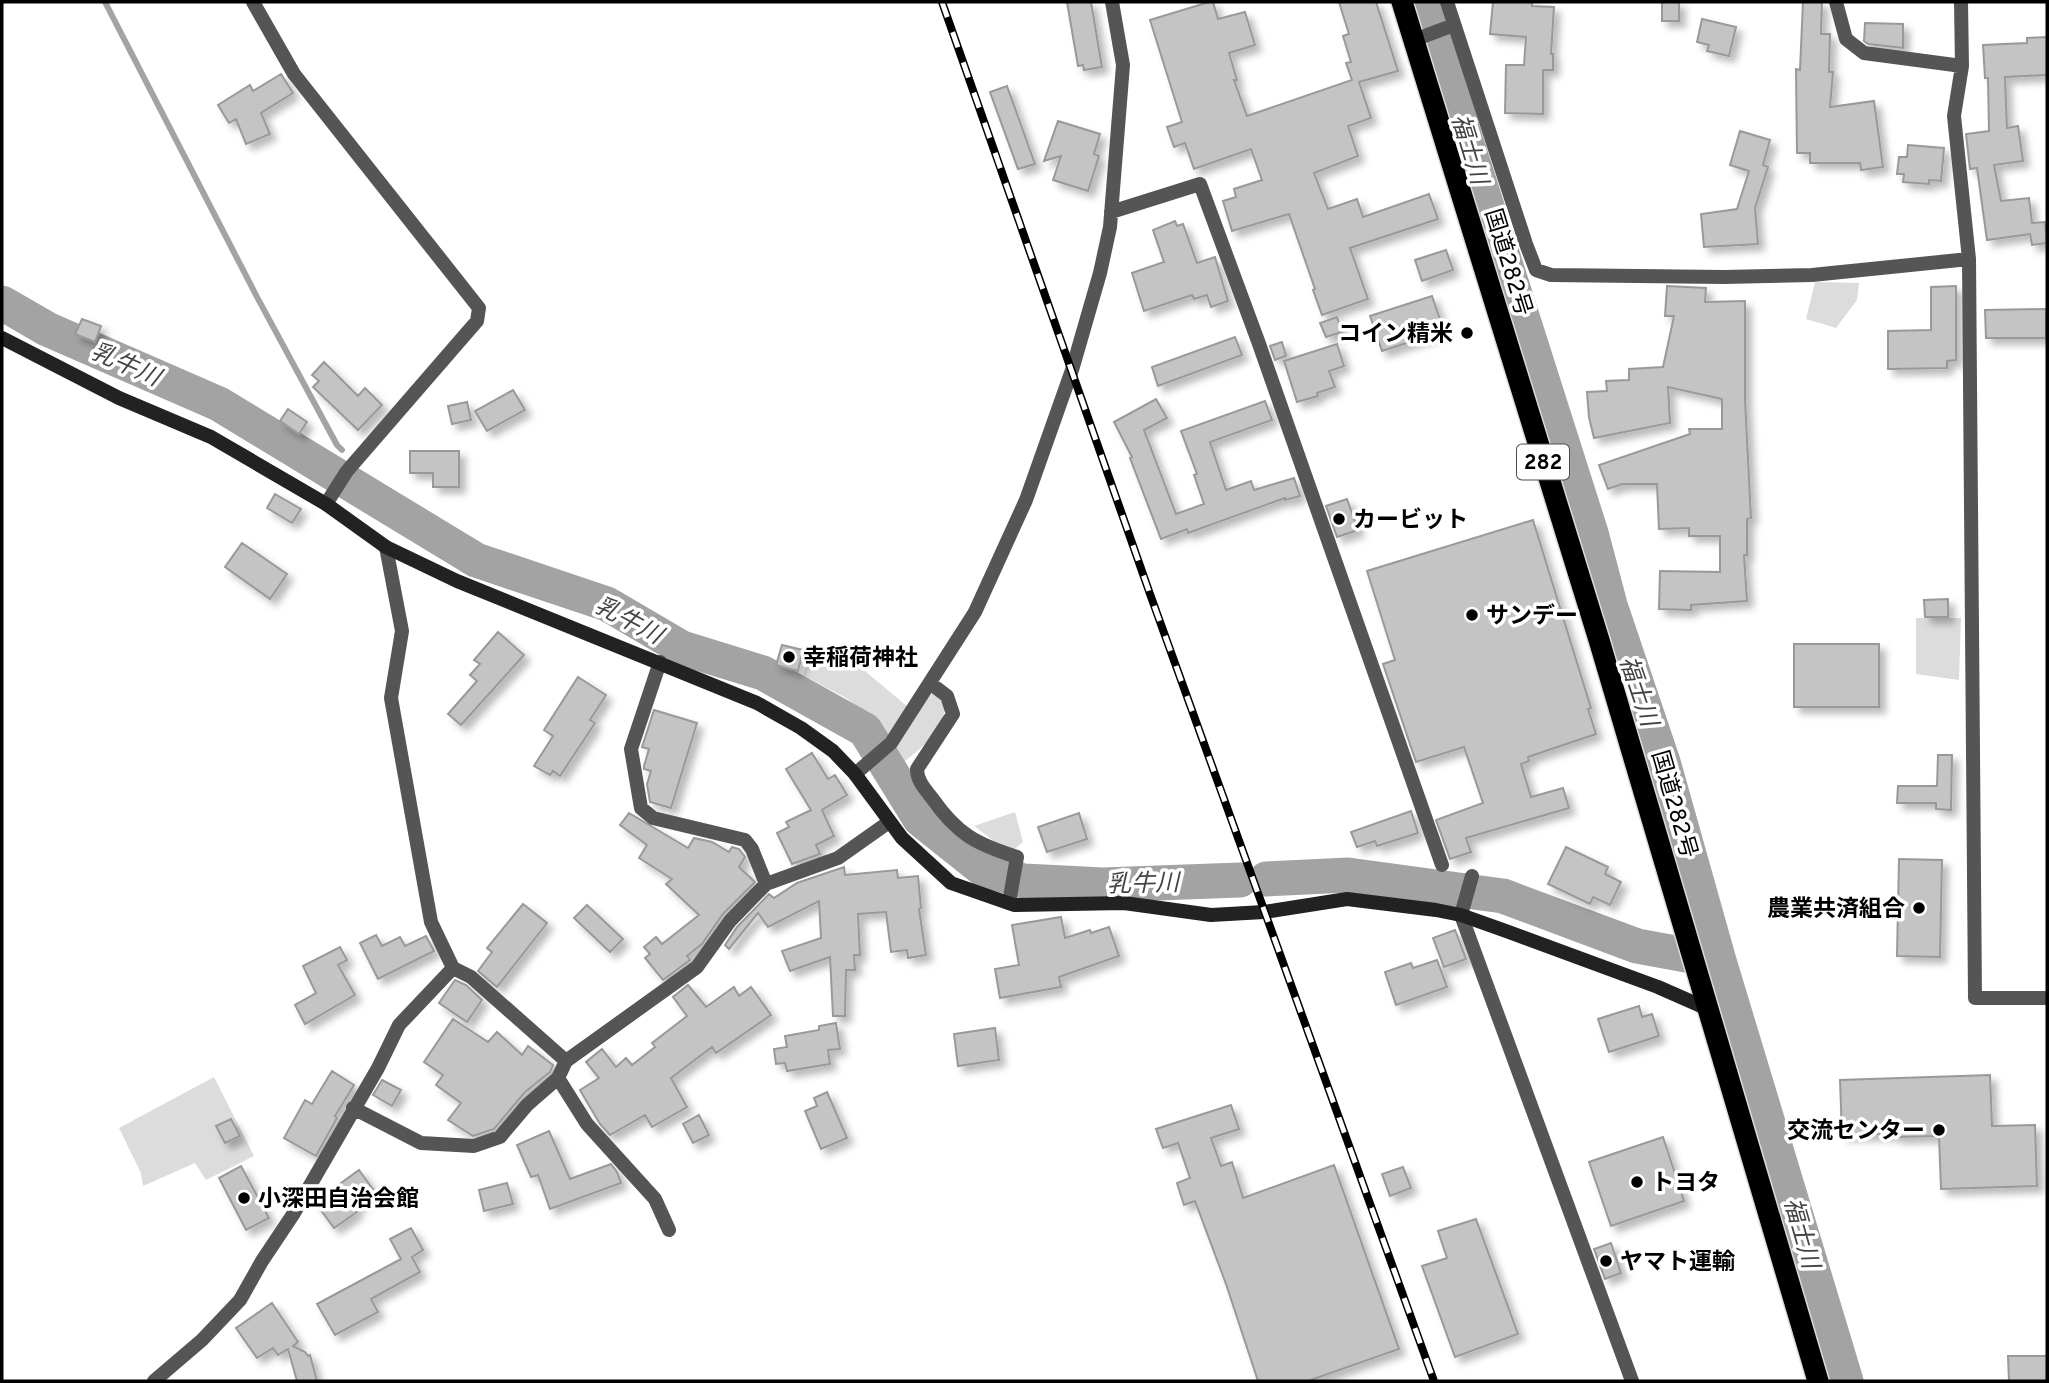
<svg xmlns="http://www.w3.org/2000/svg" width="2049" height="1383" viewBox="0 0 2049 1383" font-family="Overpass,'Noto Sans JP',sans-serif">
	<defs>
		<filter id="shadow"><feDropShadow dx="6" dy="6" stdDeviation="3.5" flood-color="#0004"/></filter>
	</defs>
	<rect width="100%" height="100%" fill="#fff"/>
	<path fill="#dcdcdc" d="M1815,282l44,1 -2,17 -21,28 -30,-9z
		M1916,618h45l-2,62 -43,-6z
		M813,647l52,24 43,36 -21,31 -20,-25 -21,-15 -43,-23z
		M933,692l14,7c-4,33 -20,44 -44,64l-9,-14 13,-25z
		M1015,812l8,30 -13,11 -36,-27z
		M214,1077l40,79 -48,24 -11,-17 -52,23 -2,-13 -22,-45z"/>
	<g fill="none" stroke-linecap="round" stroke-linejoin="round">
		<path stroke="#a3a3a3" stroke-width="6" d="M105,2l152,295 80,148 5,5
			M363,491v2"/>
		<path stroke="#a3a3a3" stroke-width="35" d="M1425,2l38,129 128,402 19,72 53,157 56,199 127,420
			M2,303l45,26 172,75 257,156 131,44 75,44 81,25 102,57 55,89 64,51 40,11 79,4 137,-5
			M1266,879l82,-4 155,21 134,50 82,15"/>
	</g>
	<path fill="#c4c4c4" stroke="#999" stroke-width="2" filter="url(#shadow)" d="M1067,2h24l11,65 -18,3 -1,-5 -5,1z
		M1209,2h4l5,17 27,-7 10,33 -26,8 8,27h-3l13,36 105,-36 -6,-17 5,-1 -8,-26 6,-2 -10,-32h37l22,69 -39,11 12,36 -23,8 10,30 -44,17 14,36 29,-10 6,18 66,-23 9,25 -88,29 18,51 -46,16 -9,-25 2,-1 -26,-75 -57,17 -9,-30 13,-4 -2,-8 28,-9 -11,-31 -57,20 -9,-26 -11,4 -7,-20 15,-5 -32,-102z
		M1493,2h39v4l22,1 -3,47h2v16h-10v44l-38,-1 1,-48h18l2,-28 -36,-3z
		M1662,2h17v19h-17z
		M1803,2h19l-1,32h9l-1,38h4l-3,35 44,-6 9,66 -22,3 -1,-7h-50v-10h-13l-1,-84 4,1z
		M1702,19l34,8 -7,29 -22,-5 2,-6 -12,-3z
		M1865,23l38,1v24l-35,-4 -4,-3z
		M2047,37v38l-42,2 2,51 11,-2 5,35 -29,4 7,36 28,-3 3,25 13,-1 2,21 -15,2 -2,-11 -43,6 -10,-72 -7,1 -4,-35 23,-3 -1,-53h-3l-2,-33 44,-2v-5z
		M281,74l12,19 -32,20 9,21 -24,10 -10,-25 -7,4 -11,-18 32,-20 3,6z
		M1007,86l28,78 -17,5 -28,-77z
		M1058,121l42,13 -6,20 5,2 -11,35 -35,-11 8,-24 -17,5z
		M1740,131l30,9 -7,25 5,2 -13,41 3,36 -54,3 -3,-33 36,-5 12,-38 -19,-6z
		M1908,145l36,3 -3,33 -12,-1v4l-26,-2 1,-8h-7l2,-17h8z
		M1175,221l2,5 6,-2 14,39 18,-6 13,44 -17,6 -4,-12 -13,4 -2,-4 -48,16 -12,-38 32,-11 -11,-32z
		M1446,250l7,20 -31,11 -7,-21z
		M1667,286l39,2 -1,14 40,-1v98l6,119 -4,1v36h-3l3,46 -56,4v5l-32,-1 1,-38 60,1v-36h-31v-8l-30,1 -2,-45h-35l-14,5 -9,-24 91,-31 -1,-5h33v-30l-54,-12 2,36 -76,15 -5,-21 -2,-25 20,-1 -1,-10 23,-1v-11l34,-2 11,-51h-9z
		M1956,286v74l-9,1v7l-59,1v-38l43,-1v-43z
		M1432,296l12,35 -62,20 -12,-35z
		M2046,309v29h-60l-1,-28z
		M1337,317l5,15 -16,5 -6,-14z
		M82,319l19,7 -6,16 -20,-8z
		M1235,337l7,18 -84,31 -6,-19z
		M1282,342l4,14 -11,4 -5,-14z
		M1337,344l7,22 -15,5 6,16 -18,6 1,3 -21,6 -13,-41z
		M324,362l34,34 7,-8 17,17 -24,25 -45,-43 6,-6 -7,-6z
		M513,390l12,20 -38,21 -12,-20z
		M1156,399l11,19 -23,12 32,84 28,-10 -10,-29 3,-1 -16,-43 84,-30 7,19 -62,22 16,48 25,-9 3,9 40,-12 6,18 -15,4v-2l-97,35 -1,-4 -26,10 -31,-81 2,-1 -18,-35z
		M467,402l4,18 -19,4 -4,-18z
		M288,409l19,13 -8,12 -19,-13z
		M410,451h49v36h-26v-14h-23z
		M275,494l26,15 -9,14 -25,-15z
		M1347,499l11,31 -21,7 -11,-31z
		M1533,520l58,188 -3,1 8,25 -68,23 1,4 -8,3 10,33 32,-9 6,20 -103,30 5,14 -21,7 -14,-39 47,-17 -19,-56 -48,15 -33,-98 12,-4 -28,-89z
		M242,543l45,31 -17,25 -45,-32z
		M1948,599v18h-23l-1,-17z
		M498,632l26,23 -63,70 -13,-11 29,-33 -7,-6 10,-11 -6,-4z
		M1794,644h85v63h-85z
		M782,645l21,5 -5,21 -22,-6z
		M578,677l28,18 -16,25 5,3 -35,53 -7,-5 -3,4 -16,-9 19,-30 -9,-6z
		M654,710l43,13 -26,85 -21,-6 -3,-18 4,-13 -7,-2v-3l5,-17 -7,-2z
		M812,753l16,26 7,-4 12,20 -25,15 12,26 -18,9 4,9 -28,10 -15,-31 12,-6 -3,-5 25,-12 -25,-41z
		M1938,755h14l-1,55 -15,-1v-6h-39l1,-17h39z
		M1411,811l7,22 -41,13 -2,-5 -18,6 -6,-15z
		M629,813l59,35 6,-10 18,4 17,10 3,-5 7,2 6,8 -6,10 16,15 -32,32 -21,30 -15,12 3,4 -27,20 -18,-22 5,-4 -6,-7 12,-10 6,7 37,-29 -33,-31 6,-5 -33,-21 8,-13 -27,-20z
		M1079,813l8,26 -40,13 -9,-25z
		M1566,847l42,20 -3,7 16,8 -11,23 -17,-8 -3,7 -42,-20z
		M1899,859l43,1 -2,97 -43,-1z
		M844,867l1,8 52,-5 1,8 20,-2 3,32 -2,1 7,46 -18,3 -1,-8 -16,2 -5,-40 -28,2 2,41h-6l1,15h-9l-1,46h-12l-3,-59 -40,14 -8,-20 39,-13 -2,-37 -51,26 -10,-14 -29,36 -4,-4 12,-18 32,-33 5,4 23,-15z
		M523,904l24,19 -50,64 -19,-16 14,-19 -5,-4z
		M587,905l36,34 -13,13 -36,-34z
		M1061,917l4,21 25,-8 1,3 18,-6 10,29 -60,21 2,10 -61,11 -5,-29 24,-4 -7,-40z
		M1455,930l11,29 -22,8 -11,-29z
		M376,935l6,11 18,-9 5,9 21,-10 8,15 -56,28 -18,-36z
		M340,947l7,13 -9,5 17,30 -50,29 -10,-19 21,-12 -13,-27z
		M1437,960l10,27 -51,18 -11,-33 26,-9 2,5z
		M455,980l11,5 16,15 -15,22 -28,-19z
		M688,985l18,22 28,-20 5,9 12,-9 20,28 -55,38 -4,-6 -41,31 16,29 -35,20 -7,-12 -35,20 -10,-11 -20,-34 19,-12 -13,-16 16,-13 14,18 10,-9 6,7 23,-18 -3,-4 35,-27 -14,-19z
		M1639,1006l3,11 10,-3 7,22 -50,16 -11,-33z
		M453,1019l35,23 9,-10 25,23 6,-9 25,19 -3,7 -25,20 -31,37 -21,7 -25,-16 13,-17 -25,-18 7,-10 -19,-13z
		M836,1023l4,26 -12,1 2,14 -43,7 -2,-8 -9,1 -2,-15 13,-2 -2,-11 34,-6v-4z
		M995,1028l4,32 -41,6 -4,-32z
		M332,1071l22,14 -19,31 2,2 -21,38 -32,-18 21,-38 7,4z
		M1990,1075l2,51 43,-1 2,61 -96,3 -2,-53 -40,1 -10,-3 -47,1 -2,-55z
		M382,1080l19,10 -9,16 -19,-11z
		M827,1092l20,46 -26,11 -16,-38 12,-5 -3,-8z
		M1231,1105l8,24 -28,9 10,28 11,-4 11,36 91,-33 65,184 -91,32h-50l-32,-97 -31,-83 -11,4 -7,-22 13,-5 -12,-35 -15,5 -7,-19z
		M699,1115l10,20 -16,8 -10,-19z
		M231,1119l9,17 -15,7 -9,-17z
		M549,1131l21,48 41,-15 6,8 4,11 -71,26 -12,-34 -7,2 -14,-32z
		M1663,1137l21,64 -73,25 -22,-64z
		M241,1166l28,52 -23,12 -27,-52z
		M1403,1167l8,21 -21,8 -8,-22z
		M359,1170l16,22 -21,15 3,5 -23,16 -19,-26z
		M507,1183l6,21 -29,7 -5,-21z
		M1476,1219l42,115 -63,23 -33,-91 25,-8 -9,-27z
		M411,1228l12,22 -11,7 8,15 -49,27 7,13 -43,23 -18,-31 84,-45 -11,-20z
		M1611,1243l10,30 -16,6 -11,-30z
		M272,1303l26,39 -5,4 12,6 3,4 2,-1 7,26h-20l-9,-32 -10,6 -5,-7 -16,10 -21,-30z
		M2008,1356h39v25h-38z"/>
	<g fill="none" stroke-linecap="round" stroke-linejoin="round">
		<defs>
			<path id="highway" d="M1402,2l197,638 219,741"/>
		</defs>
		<use href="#highway" stroke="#dbdbdb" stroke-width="24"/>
		<path stroke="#555" stroke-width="14" d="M253,2l41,72 185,234 -2,13 -130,150 -21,33
			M1447,2l79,242 10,26 15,5 173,2 88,-2 157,-16
			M1836,2l10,37 18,14 98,13
			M1961,2l1,64 -8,50 15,143 6,739h72
			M1414,40l40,-15
			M1111,212l89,-28 58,157 184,524
			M386,547l16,84 -11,67 40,224 22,46 18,9 95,84
			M660,662l-29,87 10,59 12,10 92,22 7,9 14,35
			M930,683l17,13 6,18 -36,55c0,12 8,20 15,29 25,36 44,46 85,59l-8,46
			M855,774l36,-31 84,-131 51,-112 46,-130 28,-97 10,-46 13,-162 -11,-63
			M1472,876l-11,39 171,466
			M353,1108l68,35 53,3 26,-9 27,-32 31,-27
			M669,1230l-14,-31 -68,-75 -29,-46 8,-17 131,-94 33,-46 36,-37 72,-26 51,-36
			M154,1381l48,-41 38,-40 22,-39 32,-48 84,-145 21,-43 54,-57"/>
		<path stroke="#222" stroke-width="14" d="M2,338l117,60 92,39 115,67 60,43 71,34 300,122 44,25 32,23 22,23 47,64 49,45 63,22 110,-2 87,12 53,-3 83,-13 89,11 25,5 45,16 152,56 50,22"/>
		<use href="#highway" stroke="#000" stroke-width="21"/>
		<defs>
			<path id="rail" d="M942,2l208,592 284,787"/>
		</defs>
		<use href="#rail" stroke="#000" stroke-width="8"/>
		<use href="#rail" stroke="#fff" stroke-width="5" stroke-dasharray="16" stroke-linecap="butt"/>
	</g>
	<g fill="#000" stroke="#fff" stroke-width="2.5">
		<circle cx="1467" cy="333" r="7"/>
		<circle cx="1339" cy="519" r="7"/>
		<circle cx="1472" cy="615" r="7"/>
		<circle cx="789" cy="657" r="7"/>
		<circle cx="1919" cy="908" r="7"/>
		<circle cx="1939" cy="1130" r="7"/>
		<circle cx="1637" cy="1182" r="7"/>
		<circle cx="244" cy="1198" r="7"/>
		<circle cx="1606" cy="1261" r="7"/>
	</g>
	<g text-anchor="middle" stroke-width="7" stroke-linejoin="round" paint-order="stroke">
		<rect fill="#fff" stroke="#4c4c4c" stroke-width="2" x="1517" y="444.5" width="52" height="35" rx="5"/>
		<g font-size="21" font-weight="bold" fill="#000">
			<text x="1543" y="469">282</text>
		</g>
		<g font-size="23" fill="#000" stroke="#fff">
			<text transform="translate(1509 262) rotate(73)" y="8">国道282号</text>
			<text transform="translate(1675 804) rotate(74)" y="8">国道282号</text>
		</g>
		<g font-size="23" font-weight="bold" fill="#000" stroke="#fff" text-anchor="start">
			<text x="1453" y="341" text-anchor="end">コイン精米</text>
			<text x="1353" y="527">カービット</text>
			<text x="1486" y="623">サンデー</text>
			<text x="803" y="665">幸稲荷神社</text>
			<text x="1905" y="916" text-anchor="end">農業共済組合</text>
			<text x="1925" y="1138" text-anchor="end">交流センター</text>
			<text x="1651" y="1190">トヨタ</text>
			<text x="258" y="1206">小深田自治会館</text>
			<text x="1620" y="1269">ヤマト運輸</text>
		</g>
		<g font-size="24" font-style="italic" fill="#444" stroke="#fff">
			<text transform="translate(1470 149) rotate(73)" y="8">福士川</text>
			<text transform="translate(126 364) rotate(24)" y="8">乳牛川</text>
			<text transform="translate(629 620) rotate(28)" y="8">乳牛川</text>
			<text transform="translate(1639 691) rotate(71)" y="8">福士川</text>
			<text transform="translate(1143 883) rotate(-1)" y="8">乳牛川</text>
			<text transform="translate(1802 1233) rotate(74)" y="8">福士川</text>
		</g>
	</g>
	<rect width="2049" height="1383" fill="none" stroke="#000000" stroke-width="7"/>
</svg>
